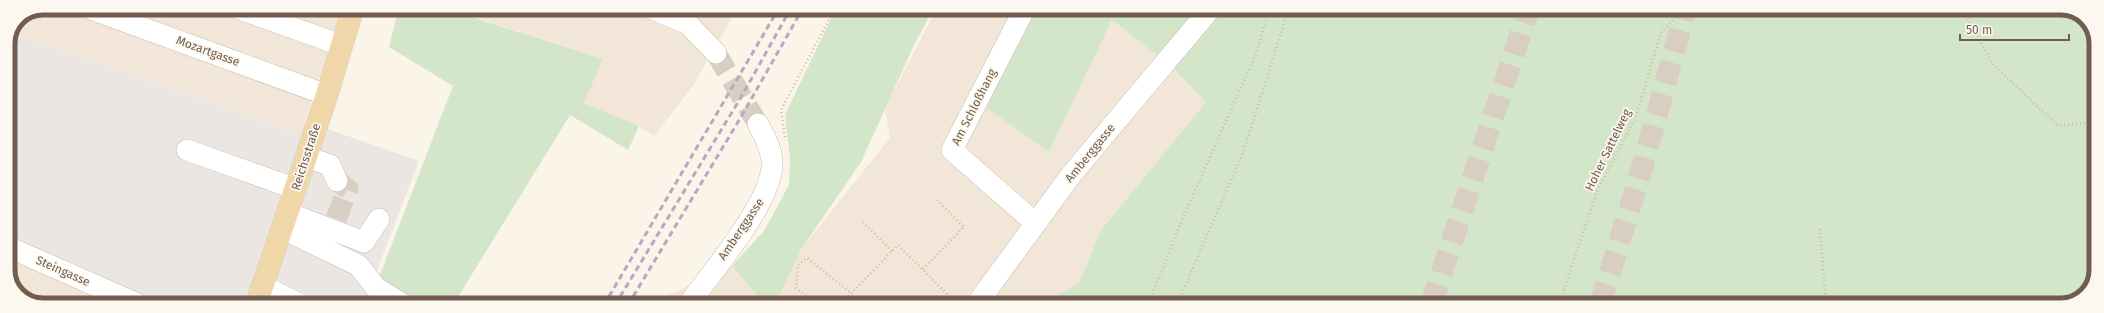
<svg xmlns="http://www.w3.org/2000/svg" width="2104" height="313" viewBox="0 0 2104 313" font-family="'Fira Sans',sans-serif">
	<rect width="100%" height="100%" fill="#faf4e9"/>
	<path fill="#f1e6d8" d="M43,8h302l-45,126 -287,-102 6,-14z
		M447,8h290l-43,76 -40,52 -15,-10 -55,-23 19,-44z
		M937,8h95l17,144 63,-132 61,48 33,34 -105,128 -22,53 -39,22h-273l10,-6 25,-51 88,-110 -5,-30z
		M8,239l136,66h-105l-20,-10 -11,-21z
		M732,266l34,39h-109l3,-6z"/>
	<path fill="#ebe6e1" d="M13,32l287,102 5,-13 114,40 -43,112 9,11 38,21h-279l-136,-66v-196z"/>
	<path fill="#d4e6c9" d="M399,8h45l159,51 -19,44 55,23 -11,24 -58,-35 -117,190h-30l-39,-21 -4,-9 73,-189 -64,-39z
		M836,8h98l-19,35 -54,119 -59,86 -25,52 -11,5 -34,-39 32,-35 25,-46 1,-27 -5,-43z
		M1032,8h1033l20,10 11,21v235l-12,22 -23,9h-1021l39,-22 22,-53 105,-128 -33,-34 -61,-48 -63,132 -62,-44z"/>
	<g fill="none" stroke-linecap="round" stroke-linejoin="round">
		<path stroke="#d8cec2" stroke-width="21" stroke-dasharray="21 10" stroke-linecap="butt" d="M716,53l42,71
			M336,219l12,-30 -11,-8"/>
		<path stroke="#d8cec2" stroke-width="22" stroke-dasharray="22 11" stroke-linecap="butt" d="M1431,305l98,-297
			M1600,305l43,-140 43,-157"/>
		<defs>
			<path id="minor" d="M88,8l239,87
				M237,8l104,37
				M651,8l37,16 28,29
				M1025,8l-73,142 83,73
				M187,150l109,39
				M306,157l24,8 7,16
				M288,213l76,29 15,-23
				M283,229l75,36 18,23 28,17
				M8,247l132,58
				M263,286l38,19
				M688,305c23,-32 87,-106 84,-144 -1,-14 -8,-26 -14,-37
				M976,305l95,-130 140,-167"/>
			<path id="major" d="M256,305l71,-210 26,-87"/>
		</defs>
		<use href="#minor" stroke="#cbbcb0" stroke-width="22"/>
		<use href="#major" stroke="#d7d1ce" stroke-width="23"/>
		<path stroke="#d1b8a7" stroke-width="2.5" stroke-dasharray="1 3" stroke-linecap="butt" d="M1962,8l31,56 65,62 38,-4
			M785,137l-4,-27 54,-102
			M863,222l29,29
			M1820,229l6,76
			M923,269l41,-42 -27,-27
			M819,305l-23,-17 2,-23 9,-7 44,35
			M840,305l58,-60 60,60
			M1148,305l34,-85 73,-164 15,-48
			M1177,305l67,-155 45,-142
			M1559,305l38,-114 38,-72 26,-86 22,-25"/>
		<use href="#minor" stroke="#fff" stroke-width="21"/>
		<use href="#major" stroke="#f0d7a9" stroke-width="22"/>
		<path stroke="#b7a8c3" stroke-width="3" stroke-dasharray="6 4" stroke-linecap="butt" d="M604,305l175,-297
			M615,305l125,-206 51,-91
			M628,305l113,-188 62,-109"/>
	</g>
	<g text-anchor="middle" stroke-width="3.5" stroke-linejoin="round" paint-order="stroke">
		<g font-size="12" fill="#715c4f" stroke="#fdf8ef">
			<text transform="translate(208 51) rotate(20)" y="4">Mozartgasse</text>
			<text transform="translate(974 107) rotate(-63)" y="4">Am Schloßhang</text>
			<text transform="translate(1608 150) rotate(-64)" y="4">Hoher Sattelweg</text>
			<text transform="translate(1090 153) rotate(-51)" y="4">Amberggasse</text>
			<text transform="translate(306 157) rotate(-72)" y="4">Reichsstraße</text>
			<text transform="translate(741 229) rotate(-56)" y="4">Amberggasse</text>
			<text transform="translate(63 271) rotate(24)" y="4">Steingasse</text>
		</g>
	</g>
	<path d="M0 0H2104V313H0ZM43 15H2061A28 28 0 0 1 2089 43V270A28 28 0 0 1 2061 298H43A28 28 0 0 1 15 270V43A28 28 0 0 1 43 15Z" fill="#fdf8ef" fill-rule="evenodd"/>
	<path fill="none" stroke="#715c4f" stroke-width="5" d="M43 15H2061A28 28 0 0 1 2089 43V270A28 28 0 0 1 2061 298H43A28 28 0 0 1 15 270V43A28 28 0 0 1 43 15Z"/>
	<path d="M1960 34v6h109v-6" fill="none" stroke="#715c4f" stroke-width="2"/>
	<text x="1966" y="34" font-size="12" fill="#715c4f" stroke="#fdf8ef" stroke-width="3" paint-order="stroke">50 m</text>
</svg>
